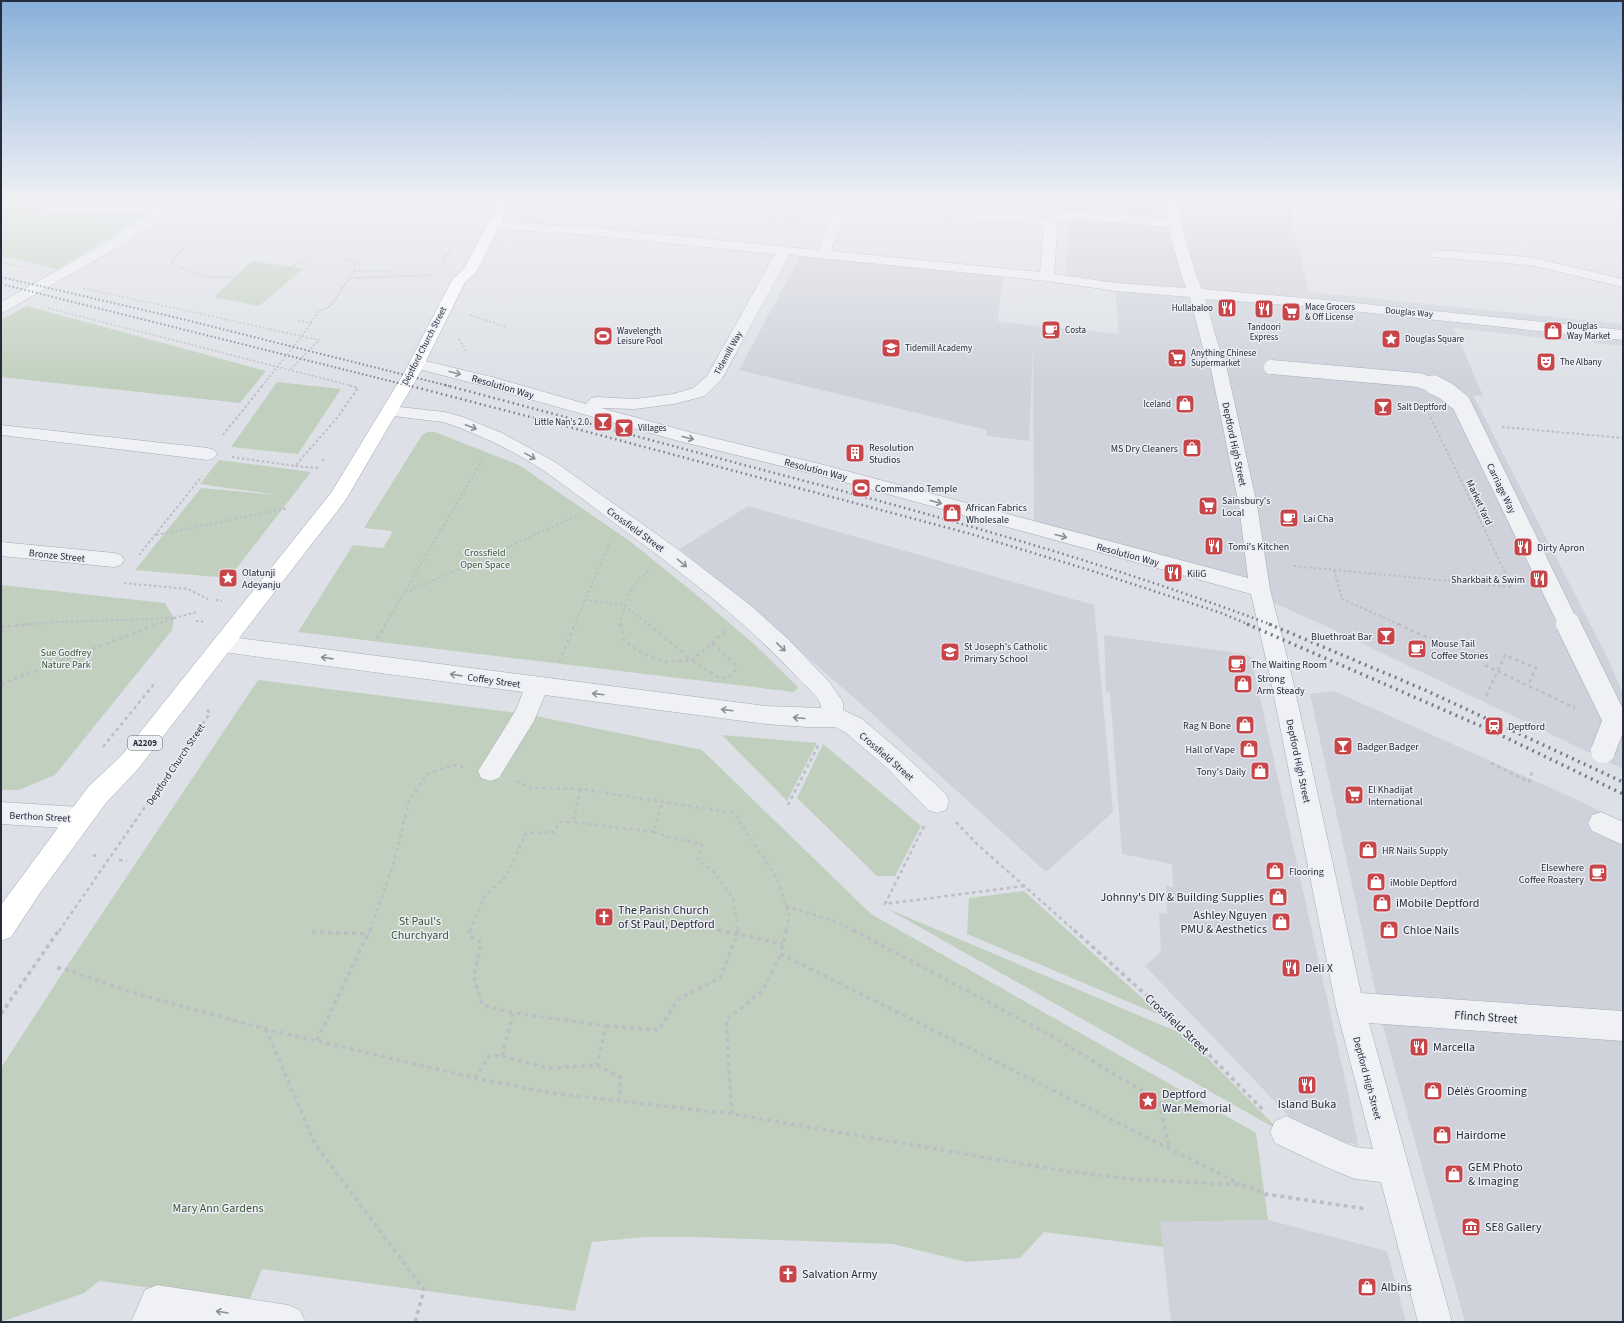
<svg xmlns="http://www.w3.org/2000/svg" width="1624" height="1323" viewBox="0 0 1624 1323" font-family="'Source Sans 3',sans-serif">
	<rect width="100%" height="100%" fill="#dde0e6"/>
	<path fill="#cfd2db" d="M1,200h168l-28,17 -95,-1 -29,-15h-16z
		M1058,200h241l5,20h-13l18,72 314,32v22l-29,-3 -4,-6 -23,-3 3,7 -116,-13 29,68 -10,-1 135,264 15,34v76l-291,-140 -98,-44 -200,-63 -1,-177 -4,96 -42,-5v-6l-248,-60 61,-114 203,21 -5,44 2,1 119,12 -4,-43 -50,-6 6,-73 -13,-2z
		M748,506l346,99 19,207 -67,60 -187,-170 -179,-153z
		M1104,635l141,19 6,3 96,431 11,57 -52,-11 -161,-168 16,-14 -2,-39 8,1 -1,-29 7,3 -1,-24 -50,-10 -12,-161 -4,-1z
		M1334,691l246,110 43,22v499h-158l-82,-296 -73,-332z
		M1268,1220l119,31 19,71h-235l-11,-100z"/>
	<path fill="#c1d0be" d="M1,201h16l29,15 95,1 -83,52 -57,-13z
		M252,261l51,8 -44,37 -45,-9z
		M27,306l239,65 -26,32 -239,-26v-57z
		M277,382l64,7 -43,65 -67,-7z
		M428,432h7l84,33 112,77 62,50 61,52 44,43 -4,5 -496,-60 55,-87 30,3 10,-17 -29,-3 58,-93z
		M219,460l92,12 -82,106 -94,-8 66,-82 77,7 -78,-11z
		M1,585l164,18 9,15 -2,12 -117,145 -36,15h-18z
		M258,680l268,34 176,36 169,164 385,219 12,87 -108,2 3,25 -119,-15 -24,26 -54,4 -73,-18 -200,-7h-48l-53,5 -17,69 -313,-42 -13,32 -150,-20 -15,12 -83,29v-254l64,-99z
		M722,735l95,8 -30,58z
		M823,744l98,82 -26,50h-18l-80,-78z
		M1024,891l138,125 -195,-82 2,-36z
		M886,908l299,127 95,96z"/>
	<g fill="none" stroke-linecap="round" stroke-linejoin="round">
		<defs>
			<path id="minor" d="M22,200h17l10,3 113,4 11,-7h14l-17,14 -46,30 -118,67 -5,2v-11l113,-64 36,-24 -103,-3 -24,-8z
				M808,200h46l193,18c6,-6 17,-6 25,-7l95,7 -3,-18h12c8,30 13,60 26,89l113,10 308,31v10l-308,-33 -110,-8 14,49 8,21 30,136 13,84 23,92 68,312 262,18v30l-254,-18 83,299h-34l-37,-140 -26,-3 -27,-11 -53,-25 -5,-11 5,-11 11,-5 59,27 10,4 18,2 -37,-142 -65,-326 -20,-87 -429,-118 -143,-35 -199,-56 -69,-18 -2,-3 2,-3 6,-2 75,18 94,27 5,-6 6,-1 38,2 38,-5 20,-6 14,-12 68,-122 -187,-19 -100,-7 -2,-3 2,-3 5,-1 95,6 230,23 12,-33 2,-3h10l2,3 -13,34 209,21 4,-47 -230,-21 -5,-1zM1072,219l96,8 13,47 5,14 -70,-5 -62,-9 4,-52 4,-2zM789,255l258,26 69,10 74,6 13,51 8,21 28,136 9,73 -424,-113 -135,-33 -88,-24 34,1 39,-5 31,-8 17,-17z
				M1288,200h12l4,16 -2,3h-10l-2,-3z
				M1438,250l92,7 93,22v8l-93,-22 -97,-8 -2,-3 2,-3z
				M390,406l55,6 18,5 39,16 53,29 124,88 71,55 38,34 42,44 13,19v8l19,9 40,34 44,41 3,8 -3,8 -9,3 -9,-3 -42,-43 -40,-34 -11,-6h-28l-41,-3 -221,-29 -11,26 -35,57 -9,3 -9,-3 -3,-7 38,-61 7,-18 -300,-40 -8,-2 -3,-6 3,-6 8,-2 543,70 55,2c0,-11 -17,-23 -24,-31 -54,-58 -116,-105 -180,-152 -24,-18 -48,-37 -73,-54 -30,-20 -67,-38 -101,-49l-59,-7 -3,-4 3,-4z
				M1,425l207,23 6,2 3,4 -3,4 -6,2 -207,-25z
				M1,542l113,11 7,2 3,5 -3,5 -7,2 -113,-11z
				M1,802l79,5 9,3 4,8 -4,8 -9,3 -79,-5z
				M1601,812l22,10v23l-31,-14 -4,-8 4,-8z
				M157,1285l131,20 12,5 5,12h-130l-9,-1v1h-35l14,-32z"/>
			<path id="major" d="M500,200h12l-35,71 -12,11 -45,91 -75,128 -207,268 -32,34 -66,90 -29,44 -10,4v-36l87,-118 34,-32 209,-262 73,-120 48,-93 12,-11z"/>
		</defs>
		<use href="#minor" stroke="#a6aab3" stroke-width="1"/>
		<use href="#major" stroke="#9da3b1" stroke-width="1"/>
		<path stroke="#bbbec5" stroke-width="1.5" stroke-dasharray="2 2" stroke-linecap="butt" d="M548,207l5,-7
			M1,211l3,-2
			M769,229l12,-29
			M780,229l6,-11 18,2
			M1,231l36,5 30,8
			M189,242l-18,21 22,10 17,4h47l26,-4 26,-16
			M340,257l16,5 -2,9 -4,6
			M1,262l23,6
			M443,263l8,-15h3
			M354,271h35l9,3
			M83,288l236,52 -30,31
			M48,308l304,78
			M470,315l37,12
			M298,321l14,2
			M1380,332l8,21
			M459,339l8,13
			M262,386l40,-50 16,-24 12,-6 20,-28 85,-3"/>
		<path stroke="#bbbec5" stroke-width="2" stroke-dasharray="2.5 2.5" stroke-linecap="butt" d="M1502,427l121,11
			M223,435l40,-50
			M232,457l63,9
			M322,460l4,1
			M318,468l-23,-2 42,-48 21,-30 -10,-3
			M156,535l132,-27
			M139,555l63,-79
			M1294,566l218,21 -83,-173
			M1334,570l8,29 58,26
			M124,583l64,6 20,10
			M405,591h5l166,-75
			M216,600l6,1
			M585,600l39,5 25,20
			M174,618l23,-6
			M196,621l9,1
			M21,625l35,-3 118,-4 -19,7
			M385,625l99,-168
			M575,625l35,-84
			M620,625c4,-23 11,-38 28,-55"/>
		<path stroke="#bbbec5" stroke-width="2.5" stroke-dasharray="3.5 3.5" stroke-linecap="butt" d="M620,624l4,16 17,13 24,9 27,-2 27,18
			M648,624l44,36 20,-17 22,20 1,8 -7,7h-9
			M1398,624l39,18
			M1,627l31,-3
			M377,639l9,-15
			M712,643l13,-12
			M559,662l16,-38
			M1485,665l90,43
			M1,684l157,-60
			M1486,696l19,-41 31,13 -8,17
			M103,747l51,-63
			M1491,763l38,19 3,-10
			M516,781l16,7 49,1 153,24 43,65 12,37 -3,16
			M581,789l-8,33 81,10 8,-31
			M788,805l31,-61
			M956,822l22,23 97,86
			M924,826l-39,78 139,-18
			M654,832l14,5 34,7 -4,16 14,10 21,28 5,33
			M93,855l6,2
			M119,860l8,1
			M786,906l53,17 16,8
			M717,930l6,1
			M59,931l151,-218 -4,-4
			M370,931l24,-69 15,-61 18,-27 26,-9 11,2
			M470,931l14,-34 23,-22 19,-42 28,-1 6,-10h13"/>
		<path stroke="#bbbec5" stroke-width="3.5" stroke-dasharray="4 4" stroke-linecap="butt" d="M470,930l-2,5 13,7 -7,35 8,28 31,8
			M718,930l65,14
			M786,930l-5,24 459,230
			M853,930l195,104 111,67 10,47
			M1074,930l113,102 76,78
			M312,932l57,2
			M57,968l8,1 62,22 138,38 210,49 76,15 181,21 333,57 66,8 112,6 22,9 102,15
			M1,1014l58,-84
			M606,1026l53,4 19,-31 42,-21 18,-45v-3
			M266,1029l49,115 109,146 -9,32
			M317,1040l53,-110
			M502,1056l11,-43 93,13 -9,39
			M475,1078l15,-23 12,1 47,12 48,-3 24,13 -2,22
			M732,1114l-6,-94 36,-29 19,-37"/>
		<use href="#minor" fill="#eff1f5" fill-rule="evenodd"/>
		<use href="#major" fill="#fff" fill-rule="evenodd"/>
		<path stroke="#777d8f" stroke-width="2" stroke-dasharray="1.5 2.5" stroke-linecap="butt" d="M1,277l177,41 271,68
			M1,284l409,102"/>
		<path stroke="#777d8f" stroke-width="2.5" stroke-dasharray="1.5 3.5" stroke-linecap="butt" d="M407,385l185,48 379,101 125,38 125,41 29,12
			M445,385c106,28 212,57 318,85 172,45 342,92 509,155"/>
		<path stroke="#777d8f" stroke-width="3.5" stroke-dasharray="2 4.5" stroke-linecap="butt" d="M1247,624l245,107 131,63
			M1269,624l156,66 198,92"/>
		<defs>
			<path id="minor-bridge-far2" d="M1271,367l147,13 18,6"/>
			<path id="minor-bridge-far1" d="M1434,385l12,6 15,12 108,222"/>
			<path id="minor-bridge" d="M1568,624l47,96 -12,31"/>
		</defs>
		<use href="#minor-bridge-far2" stroke="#a6aab3" stroke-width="15" stroke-linecap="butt"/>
		<use href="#minor-bridge-far1" stroke="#a6aab3" stroke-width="20" stroke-linecap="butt"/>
		<use href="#minor-bridge" stroke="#a6aab3" stroke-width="25" stroke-linecap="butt"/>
		<use href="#minor-bridge-far2" stroke="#eff1f5" stroke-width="14"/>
		<use href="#minor-bridge-far1" stroke="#eff1f5" stroke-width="19"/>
		<use href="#minor-bridge" stroke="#eff1f5" stroke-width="24"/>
	</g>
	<defs><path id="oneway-shaft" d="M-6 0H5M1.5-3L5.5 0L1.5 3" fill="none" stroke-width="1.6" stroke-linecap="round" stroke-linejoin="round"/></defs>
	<g stroke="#8b8e98">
		<use href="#oneway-shaft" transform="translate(455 373) rotate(14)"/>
		<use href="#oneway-shaft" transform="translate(471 427) rotate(21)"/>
		<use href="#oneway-shaft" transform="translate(688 438) rotate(14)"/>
		<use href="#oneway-shaft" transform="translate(530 456) rotate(29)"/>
		<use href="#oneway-shaft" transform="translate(936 502) rotate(15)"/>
		<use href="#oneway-shaft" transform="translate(1061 536) rotate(15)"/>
		<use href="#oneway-shaft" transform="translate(682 563) rotate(39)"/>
		<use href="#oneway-shaft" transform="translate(781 647) rotate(44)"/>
		<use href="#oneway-shaft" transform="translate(327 658) rotate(-172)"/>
		<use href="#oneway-shaft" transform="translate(456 675) rotate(-172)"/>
		<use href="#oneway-shaft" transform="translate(598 694) rotate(-173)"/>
		<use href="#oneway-shaft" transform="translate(727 710) rotate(-173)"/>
		<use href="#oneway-shaft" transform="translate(799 718) rotate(-175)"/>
		<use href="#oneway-shaft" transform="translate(222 1312) rotate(-171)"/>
	</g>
	<linearGradient id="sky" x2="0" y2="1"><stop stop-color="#88b0da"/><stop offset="0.52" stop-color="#f0f1f4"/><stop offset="1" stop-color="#f0f1f4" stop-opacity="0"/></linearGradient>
	<rect width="1624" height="385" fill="url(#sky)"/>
	<defs>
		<symbol id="restaurant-square" viewBox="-11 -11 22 22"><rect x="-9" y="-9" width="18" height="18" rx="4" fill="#c8464a" stroke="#eceef4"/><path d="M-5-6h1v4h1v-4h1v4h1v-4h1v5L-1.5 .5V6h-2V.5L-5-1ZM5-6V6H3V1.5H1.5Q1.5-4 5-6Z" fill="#fff"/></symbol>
		<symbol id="supermarket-square" viewBox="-11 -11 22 22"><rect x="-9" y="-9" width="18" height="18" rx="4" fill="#c8464a" stroke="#eceef4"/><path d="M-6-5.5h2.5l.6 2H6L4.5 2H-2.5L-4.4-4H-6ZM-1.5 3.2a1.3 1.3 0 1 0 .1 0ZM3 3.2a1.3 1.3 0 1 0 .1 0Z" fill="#fff"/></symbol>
		<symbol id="cafe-square" viewBox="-11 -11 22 22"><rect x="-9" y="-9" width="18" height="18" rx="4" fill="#c8464a" stroke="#eceef4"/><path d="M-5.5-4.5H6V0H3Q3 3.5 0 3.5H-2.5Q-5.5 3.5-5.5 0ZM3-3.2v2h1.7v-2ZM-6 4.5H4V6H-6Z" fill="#fff"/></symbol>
		<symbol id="shop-square" viewBox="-11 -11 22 22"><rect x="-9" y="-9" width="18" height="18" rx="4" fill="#c8464a" stroke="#eceef4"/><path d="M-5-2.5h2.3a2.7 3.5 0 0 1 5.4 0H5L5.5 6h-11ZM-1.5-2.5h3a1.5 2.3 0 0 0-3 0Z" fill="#fff"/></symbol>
		<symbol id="stadium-square" viewBox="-11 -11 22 22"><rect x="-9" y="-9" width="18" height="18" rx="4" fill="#c8464a" stroke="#eceef4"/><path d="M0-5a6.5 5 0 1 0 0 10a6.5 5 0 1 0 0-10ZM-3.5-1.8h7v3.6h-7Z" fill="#fff"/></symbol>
		<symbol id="sight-square" viewBox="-11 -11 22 22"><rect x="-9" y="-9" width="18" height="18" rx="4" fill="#c8464a" stroke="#eceef4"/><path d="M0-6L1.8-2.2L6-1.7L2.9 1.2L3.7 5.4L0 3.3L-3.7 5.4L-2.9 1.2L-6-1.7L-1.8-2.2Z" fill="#fff"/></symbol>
		<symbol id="school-square" viewBox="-11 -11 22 22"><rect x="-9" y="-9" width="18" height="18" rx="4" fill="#c8464a" stroke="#eceef4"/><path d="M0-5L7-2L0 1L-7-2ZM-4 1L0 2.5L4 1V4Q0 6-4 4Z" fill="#fff"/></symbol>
		<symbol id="theatre-square" viewBox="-11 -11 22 22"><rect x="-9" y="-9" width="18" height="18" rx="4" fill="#c8464a" stroke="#eceef4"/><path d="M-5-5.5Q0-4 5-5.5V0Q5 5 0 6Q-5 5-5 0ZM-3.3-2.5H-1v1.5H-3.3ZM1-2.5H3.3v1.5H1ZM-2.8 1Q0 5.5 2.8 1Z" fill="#fff"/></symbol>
		<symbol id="bar-square" viewBox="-11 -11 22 22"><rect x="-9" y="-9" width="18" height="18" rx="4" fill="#c8464a" stroke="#eceef4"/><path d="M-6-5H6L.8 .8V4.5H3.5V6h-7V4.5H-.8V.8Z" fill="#fff"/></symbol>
		<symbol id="building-square" viewBox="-11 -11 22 22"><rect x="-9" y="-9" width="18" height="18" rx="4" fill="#c8464a" stroke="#eceef4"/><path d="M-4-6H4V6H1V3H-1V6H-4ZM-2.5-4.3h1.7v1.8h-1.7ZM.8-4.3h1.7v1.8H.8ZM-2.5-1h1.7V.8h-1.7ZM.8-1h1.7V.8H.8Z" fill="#fff"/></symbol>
		<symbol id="station-square" viewBox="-11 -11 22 22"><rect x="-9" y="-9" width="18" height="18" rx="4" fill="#c8464a" stroke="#eceef4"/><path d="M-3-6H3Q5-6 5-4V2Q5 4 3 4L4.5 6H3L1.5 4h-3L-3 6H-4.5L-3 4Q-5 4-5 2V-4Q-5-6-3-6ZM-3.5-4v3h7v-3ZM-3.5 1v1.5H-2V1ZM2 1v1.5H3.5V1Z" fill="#fff"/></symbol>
		<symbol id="church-square" viewBox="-11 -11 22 22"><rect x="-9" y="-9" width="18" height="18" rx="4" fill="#c8464a" stroke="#eceef4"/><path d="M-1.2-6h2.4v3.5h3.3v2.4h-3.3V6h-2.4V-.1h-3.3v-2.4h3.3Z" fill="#fff"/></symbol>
		<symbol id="museum-square" viewBox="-11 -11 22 22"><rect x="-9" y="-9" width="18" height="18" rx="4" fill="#c8464a" stroke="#eceef4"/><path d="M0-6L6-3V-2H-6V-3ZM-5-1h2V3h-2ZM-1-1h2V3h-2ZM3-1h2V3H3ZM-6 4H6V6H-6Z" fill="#fff"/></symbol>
	</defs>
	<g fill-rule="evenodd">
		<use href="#restaurant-square" x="1216" y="297" width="22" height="22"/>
		<use href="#restaurant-square" x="1253" y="298" width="22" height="22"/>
		<use href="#supermarket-square" x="1280" y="301" width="22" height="22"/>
		<use href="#cafe-square" x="1040" y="319" width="22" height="22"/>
		<use href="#shop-square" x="1542" y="320" width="22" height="22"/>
		<use href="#stadium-square" x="592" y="325" width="22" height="22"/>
		<use href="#sight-square" x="1380" y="328" width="22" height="22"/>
		<use href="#school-square" x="880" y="337" width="22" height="22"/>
		<use href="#supermarket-square" x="1166" y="347" width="22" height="22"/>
		<use href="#theatre-square" x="1535" y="351" width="22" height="22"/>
		<use href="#shop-square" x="1174" y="393" width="22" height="22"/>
		<use href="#bar-square" x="1372" y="396" width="22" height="22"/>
		<use href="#bar-square" x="592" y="411" width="22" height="22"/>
		<use href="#bar-square" x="613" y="417" width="22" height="22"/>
		<use href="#shop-square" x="1181" y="437" width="22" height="22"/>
		<use href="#building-square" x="844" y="442" width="22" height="22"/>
		<use href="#stadium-square" x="850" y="477" width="22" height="22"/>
		<use href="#supermarket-square" x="1197" y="495" width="22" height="22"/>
		<use href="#shop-square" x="941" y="502" width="22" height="22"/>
		<use href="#cafe-square" x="1278" y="507" width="22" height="22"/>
		<use href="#restaurant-square" x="1203" y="535" width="22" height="22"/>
		<use href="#restaurant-square" x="1512" y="536" width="22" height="22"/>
		<use href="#restaurant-square" x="1162" y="562" width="22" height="22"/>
		<use href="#sight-square" x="217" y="567" width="22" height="22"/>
		<use href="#restaurant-square" x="1528" y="568" width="22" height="22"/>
		<use href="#bar-square" x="1375" y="625" width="22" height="22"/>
		<use href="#cafe-square" x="1406" y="638" width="22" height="22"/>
		<use href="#school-square" x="939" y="641" width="22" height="22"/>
		<use href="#cafe-square" x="1226" y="653" width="22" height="22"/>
		<use href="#shop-square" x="1232" y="673" width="22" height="22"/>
		<use href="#shop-square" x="1234" y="714" width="22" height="22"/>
		<use href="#station-square" x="1483" y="715" width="22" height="22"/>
		<use href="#bar-square" x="1332" y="735" width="22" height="22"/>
		<use href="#shop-square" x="1238" y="738" width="22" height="22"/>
		<use href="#shop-square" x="1249" y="760" width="22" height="22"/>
		<use href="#supermarket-square" x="1343" y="784" width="22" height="22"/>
		<use href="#shop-square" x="1357" y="839" width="22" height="22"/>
		<use href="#shop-square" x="1264" y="860" width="22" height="22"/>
		<use href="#cafe-square" x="1587" y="862" width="22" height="22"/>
		<use href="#shop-square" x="1365" y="871" width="22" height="22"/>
		<use href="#shop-square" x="1267" y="886" width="22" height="22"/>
		<use href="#shop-square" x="1371" y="892" width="22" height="22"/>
		<use href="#church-square" x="593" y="906" width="22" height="22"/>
		<use href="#shop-square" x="1270" y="911" width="22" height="22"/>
		<use href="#shop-square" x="1378" y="919" width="22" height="22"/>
		<use href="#restaurant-square" x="1280" y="957" width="22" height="22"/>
		<use href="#restaurant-square" x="1408" y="1036" width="22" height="22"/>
		<use href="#restaurant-square" x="1296" y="1074" width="22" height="22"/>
		<use href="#shop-square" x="1422" y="1080" width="22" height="22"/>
		<use href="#sight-square" x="1137" y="1090" width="22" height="22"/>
		<use href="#shop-square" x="1431" y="1124" width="22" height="22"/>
		<use href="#shop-square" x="1443" y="1163" width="22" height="22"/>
		<use href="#museum-square" x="1460" y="1216" width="22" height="22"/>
		<use href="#church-square" x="777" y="1263" width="22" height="22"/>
		<use href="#shop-square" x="1356" y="1276" width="22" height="22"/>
	</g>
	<g text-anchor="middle" stroke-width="3" stroke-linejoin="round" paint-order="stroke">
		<g font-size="9" fill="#272c3c" stroke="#eceef4" text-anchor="start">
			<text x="1305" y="310">Mace Grocers<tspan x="1305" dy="10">&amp; Off License</tspan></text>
			<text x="1213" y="311" text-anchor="end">Hullabaloo</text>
			<text x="1567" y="329">Douglas<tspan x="1567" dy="10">Way Market</tspan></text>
			<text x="1264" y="330" text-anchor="middle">Tandoori<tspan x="1264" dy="10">Express</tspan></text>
			<text x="1065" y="333">Costa</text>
			<text x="617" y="334">Wavelength<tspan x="617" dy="10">Leisure Pool</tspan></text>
			<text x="1405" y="342">Douglas Square</text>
			<text x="905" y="351">Tidemill Academy</text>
			<text x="1191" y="356">Anything Chinese<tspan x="1191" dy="10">Supermarket</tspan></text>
			<text x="1560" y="365">The Albany</text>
			<text x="1171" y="407" text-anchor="end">Iceland</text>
			<text x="1397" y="410">Salt Deptford</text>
			<text x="589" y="425" text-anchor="end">Little Nan’s 2.0</text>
			<text x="638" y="431">Villages</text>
		</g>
		<g font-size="9" fill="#272c3c" stroke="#eceef4">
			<text transform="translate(1409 312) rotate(5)" y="3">Douglas Way</text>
			<text transform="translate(424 346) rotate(-63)" y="3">Deptford Church Street</text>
			<text transform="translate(728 353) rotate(-61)" y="3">Tidemill Way</text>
		</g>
		<rect fill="#eceef4" stroke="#626673" stroke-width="1" x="128" y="736" width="34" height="14" rx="3"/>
		<g font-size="9" font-weight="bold" fill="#272c3c">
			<text x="145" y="746">A2209</text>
		</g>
		<g font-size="10" fill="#272c3c" stroke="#eceef4">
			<text transform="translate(503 386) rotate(16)" y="4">Resolution Way</text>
			<text transform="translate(1235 444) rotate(78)" y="4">Deptford High Street</text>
			<text transform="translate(816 469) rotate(14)" y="4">Resolution Way</text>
			<text transform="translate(1502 488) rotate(64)" y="4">Carriage Way</text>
			<text transform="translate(1480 502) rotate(65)" y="4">Market Yard</text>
			<text transform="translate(636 529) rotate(36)" y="4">Crossfield Street</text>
			<text transform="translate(1128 554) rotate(15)" y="4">Resolution Way</text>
			<text transform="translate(57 555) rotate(6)" y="4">Bronze Street</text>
			<text transform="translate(494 680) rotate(8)" y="4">Coffey Street</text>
			<text transform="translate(887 756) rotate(41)" y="4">Crossfield Street</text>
			<text transform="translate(1299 761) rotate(78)" y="4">Deptford High Street</text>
			<text transform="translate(175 764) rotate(-56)" y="4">Deptford Church Street</text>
			<text transform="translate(40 816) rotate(3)" y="4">Berthon Street</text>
			<text transform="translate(1368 1078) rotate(75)" y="4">Deptford High Street</text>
		</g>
		<g font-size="10" fill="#272c3c" stroke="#eceef4" text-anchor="start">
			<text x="869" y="451">Resolution<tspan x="869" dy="12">Studios</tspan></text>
			<text x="1178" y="452" text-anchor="end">MS Dry Cleaners</text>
			<text x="875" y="492">Commando Temple</text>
			<text x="1222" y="504">Sainsbury's<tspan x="1222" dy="12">Local</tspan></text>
			<text x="966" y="511">African Fabrics<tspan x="966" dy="12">Wholesale</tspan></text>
			<text x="1303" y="522">Lai Cha</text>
			<text x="1228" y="550">Tomi's Kitchen</text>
			<text x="1537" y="551">Dirty Apron</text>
			<text x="242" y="576">Olatunji<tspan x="242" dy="12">Adeyanju</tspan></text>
			<text x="1187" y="577">KiliG</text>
			<text x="1525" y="583" text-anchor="end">Sharkbait &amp; Swim</text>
			<text x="1372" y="640" text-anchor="end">Bluethroat Bar</text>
			<text x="1431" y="647">Mouse Tail<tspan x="1431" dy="12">Coffee Stories</tspan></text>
			<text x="964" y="650">St Joseph's Catholic<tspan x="964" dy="12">Primary School</tspan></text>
			<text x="1251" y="668">The Waiting Room</text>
			<text x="1257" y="682">Strong<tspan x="1257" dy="12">Arm Steady</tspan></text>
			<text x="1231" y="729" text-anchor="end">Rag N Bone</text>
			<text x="1508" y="730">Deptford</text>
			<text x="1357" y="750">Badger Badger</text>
			<text x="1235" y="753" text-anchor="end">Hall of Vape</text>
			<text x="1246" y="775" text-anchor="end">Tony's Daily</text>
			<text x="1368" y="793">El Khadijat<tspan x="1368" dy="12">International</tspan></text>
			<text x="1382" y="854">HR Nails Supply</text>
			<text x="1584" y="871" text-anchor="end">Elsewhere<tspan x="1584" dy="12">Coffee Roastery</tspan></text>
			<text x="1289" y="875">Flooring</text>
			<text x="1390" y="886">iMoble Deptford</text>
		</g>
		<g font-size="10" fill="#385735" stroke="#eceef4">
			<text x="485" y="556">Crossfield<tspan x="485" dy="12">Open Space</tspan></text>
			<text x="66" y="656">Sue Godfrey<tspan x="66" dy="12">Nature Park</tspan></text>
		</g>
		<g font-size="12" fill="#272c3c" stroke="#eceef4" text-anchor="start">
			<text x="1264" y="901" text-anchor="end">Johnny's DIY &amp; Building Supplies</text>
			<text x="1396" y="907">iMobile Deptford</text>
			<text x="618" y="914">The Parish Church<tspan x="618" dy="14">of St Paul, Deptford</tspan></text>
			<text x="1267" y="919" text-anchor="end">Ashley Nguyen<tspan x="1267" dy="14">PMU &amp; Aesthetics</tspan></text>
			<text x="1403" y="934">Chloe Nails</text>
			<text x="1305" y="972">Deli X</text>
			<text x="1433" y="1051">Marcella</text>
			<text x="1447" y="1095">Dėlės Grooming</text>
			<text x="1162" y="1098">Deptford<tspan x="1162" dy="14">War Memorial</tspan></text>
			<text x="1307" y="1108" text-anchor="middle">Island Buka</text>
			<text x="1456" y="1139">Hairdome</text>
			<text x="1468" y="1171">GEM Photo<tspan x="1468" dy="14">&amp; Imaging</tspan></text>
			<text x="1485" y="1231">SE8 Gallery</text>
			<text x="802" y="1278">Salvation Army</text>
			<text x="1381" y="1291">Albins</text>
		</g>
		<g font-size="12" fill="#385735" stroke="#eceef4">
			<text x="420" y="925">St Paul's<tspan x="420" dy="14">Churchyard</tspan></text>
			<text x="218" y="1212">Mary Ann Gardens</text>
		</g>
		<g font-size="12" fill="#272c3c" stroke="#eceef4">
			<text transform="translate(1486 1017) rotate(4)" y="4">Ffinch Street</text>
			<text transform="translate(1177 1024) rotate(43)" y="4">Crossfield Street</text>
		</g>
	</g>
	<rect width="1624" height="1323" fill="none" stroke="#272c3c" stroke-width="4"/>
</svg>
